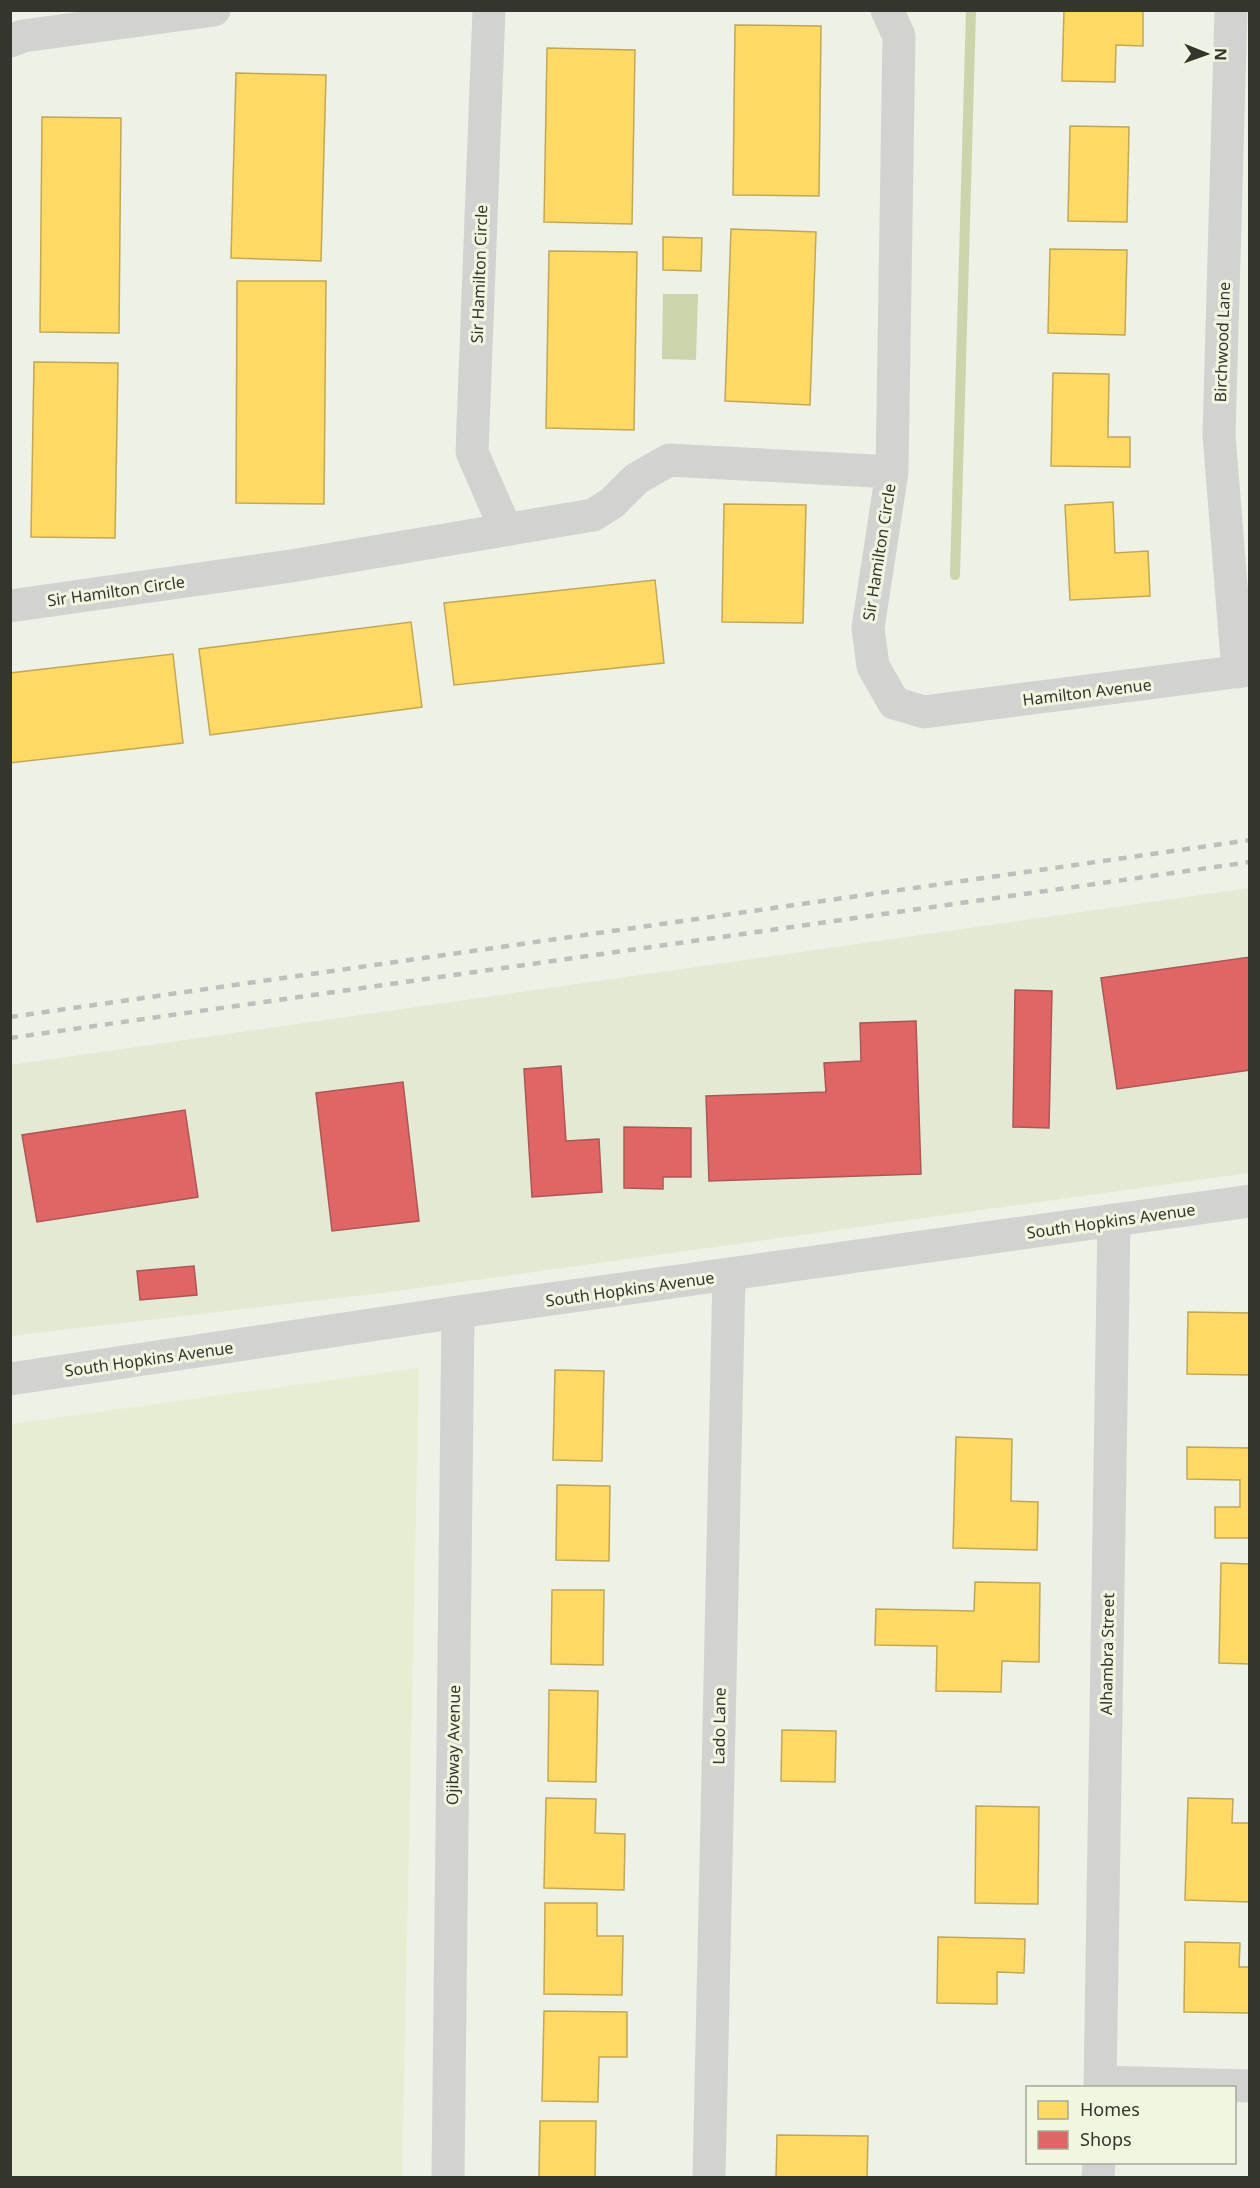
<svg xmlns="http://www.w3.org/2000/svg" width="1260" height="2188" viewBox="0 0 1260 2188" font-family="'Noto Sans',sans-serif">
	<rect width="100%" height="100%" fill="#eef1e5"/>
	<path fill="#e4e9d4" d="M1249,888v285l-867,120 -371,43 -1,-271z"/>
	<path fill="#e7edd0" d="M419,1368l-17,809h-391v-753z"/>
	<path fill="#ccd4ab" d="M663,294h35l-2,66 -34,-1z"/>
	<path fill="#ffd966" stroke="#c2a855" stroke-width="1.5" d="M1064,10h79v36l-27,-1 -1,37 -53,-1z
		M735,25l86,1 -2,170 -86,-1z
		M547,48l88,2 -3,174 -88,-2z
		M236,73l90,2 -5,186 -90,-3z
		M42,117l79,1 -2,215 -79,-1z
		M1070,126l59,1 -2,95 -59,-1z
		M731,229l85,3 -6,173 -85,-4z
		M663,237l39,1 -1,33 -38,-1z
		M1050,249l77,1 -2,85 -77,-2z
		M549,251l88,1 -3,178 -88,-2z
		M237,281h89l-2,223 -88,-1z
		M34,362l84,1 -3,175 -84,-1z
		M1053,373l56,1 -1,63h22v30l-79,-1z
		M1113,502l2,51 33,-2 2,45 -80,4 -5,-95z
		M724,504l82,1 -3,118 -81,-1z
		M655,580l9,83 -210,22 -10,-82z
		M411,622l11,85 -212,28 -11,-86z
		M173,654l10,89 -173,20v-90z
		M1188,1312l62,1v62l-63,-1z
		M555,1370l49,1 -2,90 -49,-1z
		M956,1437l56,2 -1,62 27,1 -1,48 -84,-2z
		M1187,1447l63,1v90h-35v-31h25v-27l-53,-1z
		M557,1485l53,1 -1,75 -53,-1z
		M1221,1563l29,1v100l-31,-1z
		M975,1582l65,1 -1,79 -37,-1 -1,31 -65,-1 1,-45 -62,-1 1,-36 98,2z
		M552,1590h52l-1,75 -52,-1z
		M549,1690l49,1 -2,91 -48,-1z
		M782,1730l54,1 -1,51 -54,-1z
		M546,1798l50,1 -1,34 30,1 -1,56 -80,-2z
		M1188,1798l45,1 -1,24h18v79l-65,-2z
		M976,1806l63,1 -1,97 -63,-1z
		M545,1903h52v33h26l-1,59 -78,-1z
		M938,1937l87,2 -1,34 -27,-1v32l-60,-1z
		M1185,1942l55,1 -1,24h11v46l-66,-1z
		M544,2011l83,1v45h-28l-1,45 -56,-1z
		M540,2121h56l-1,57h-56z
		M777,2135l91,1 -1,42h-91z"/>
	<path fill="#e06666" stroke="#ac5755" stroke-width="1.5" d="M1250,957v113l-133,19 -16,-111z
		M1015,990l37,1 -3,137 -36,-1z
		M916,1021l5,153 -212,7 -3,-85 120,-4 -2,-29 37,-2 -1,-38z
		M561,1066l5,75 33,-2 3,53 -70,5 -8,-128z
		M403,1082l16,139 -87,10 -16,-138z
		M185,1110l13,87 -161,25 -15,-87z
		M624,1127l67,1v49h-28v12l-39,-1z
		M194,1266l3,29 -57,5 -3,-29z"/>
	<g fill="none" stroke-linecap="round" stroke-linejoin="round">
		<path stroke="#ccd4ab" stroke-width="10" d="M955,575l16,-565"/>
		<path stroke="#d2d3d0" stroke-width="33" d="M489,10l-17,442 34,78
			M887,10l12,26 -7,436 -24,156 5,38 21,37 30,9 326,-42
			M1231,10l-12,425 19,237
			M10,41l13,-5 191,-26
			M10,606l281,-40 302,-51 19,-12 24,-24 33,-19 223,12
			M10,1379l448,-67 792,-111
			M1101,2082l149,4
			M1100,2088l14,-868
			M448,2178l10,-866
			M709,2178l20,-903
			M1098,2178l1,-16"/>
		<path stroke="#bebebb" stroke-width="4.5" stroke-dasharray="8 8" stroke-linecap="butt" d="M10,1017l1240,-177
			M10,1038l1240,-176"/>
	</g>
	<g text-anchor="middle" stroke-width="6" stroke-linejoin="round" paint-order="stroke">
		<g font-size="16" fill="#34352d" stroke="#f1f6e0">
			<text transform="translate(479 274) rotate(-88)" y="6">Sir Hamilton Circle</text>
			<text transform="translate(1222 342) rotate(-88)" y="6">Birchwood Lane</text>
			<text transform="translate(879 552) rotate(-81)" y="6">Sir Hamilton Circle</text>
			<text transform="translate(116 591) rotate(-8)" y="6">Sir Hamilton Circle</text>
			<text transform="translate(1087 692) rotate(-7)" y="6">Hamilton Avenue</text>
			<text transform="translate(1111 1221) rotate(-8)" y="6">South Hopkins Avenue</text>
			<text transform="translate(630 1289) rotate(-8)" y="6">South Hopkins Avenue</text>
			<text transform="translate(149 1359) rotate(-8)" y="6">South Hopkins Avenue</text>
			<text transform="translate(1107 1654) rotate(-89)" y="6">Alhambra Street</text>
			<text transform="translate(719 1726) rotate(-89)" y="6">Lado Lane</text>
			<text transform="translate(453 1745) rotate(-89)" y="6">Ojibway Avenue</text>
		</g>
	</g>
	<rect width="1260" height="2188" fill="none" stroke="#34352d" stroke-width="24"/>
	<rect x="1026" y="2086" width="210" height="78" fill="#f1f6e0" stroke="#a5a998" stroke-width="1.5"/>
	<rect x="1038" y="2101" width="30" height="18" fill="#ffd966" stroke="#a5a998" stroke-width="1.5"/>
	<text x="1080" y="2116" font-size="18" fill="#34352d">Homes</text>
	<rect x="1038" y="2131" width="30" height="18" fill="#e06666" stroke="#a5a998" stroke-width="1.5"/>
	<text x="1080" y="2146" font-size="18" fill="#34352d">Shops</text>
	<g transform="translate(1206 54) rotate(91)" stroke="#f1f6e0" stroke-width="4.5" paint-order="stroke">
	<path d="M0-4.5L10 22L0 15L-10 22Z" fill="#34352d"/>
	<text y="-9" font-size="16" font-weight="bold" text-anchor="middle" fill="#34352d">N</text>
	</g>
</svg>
